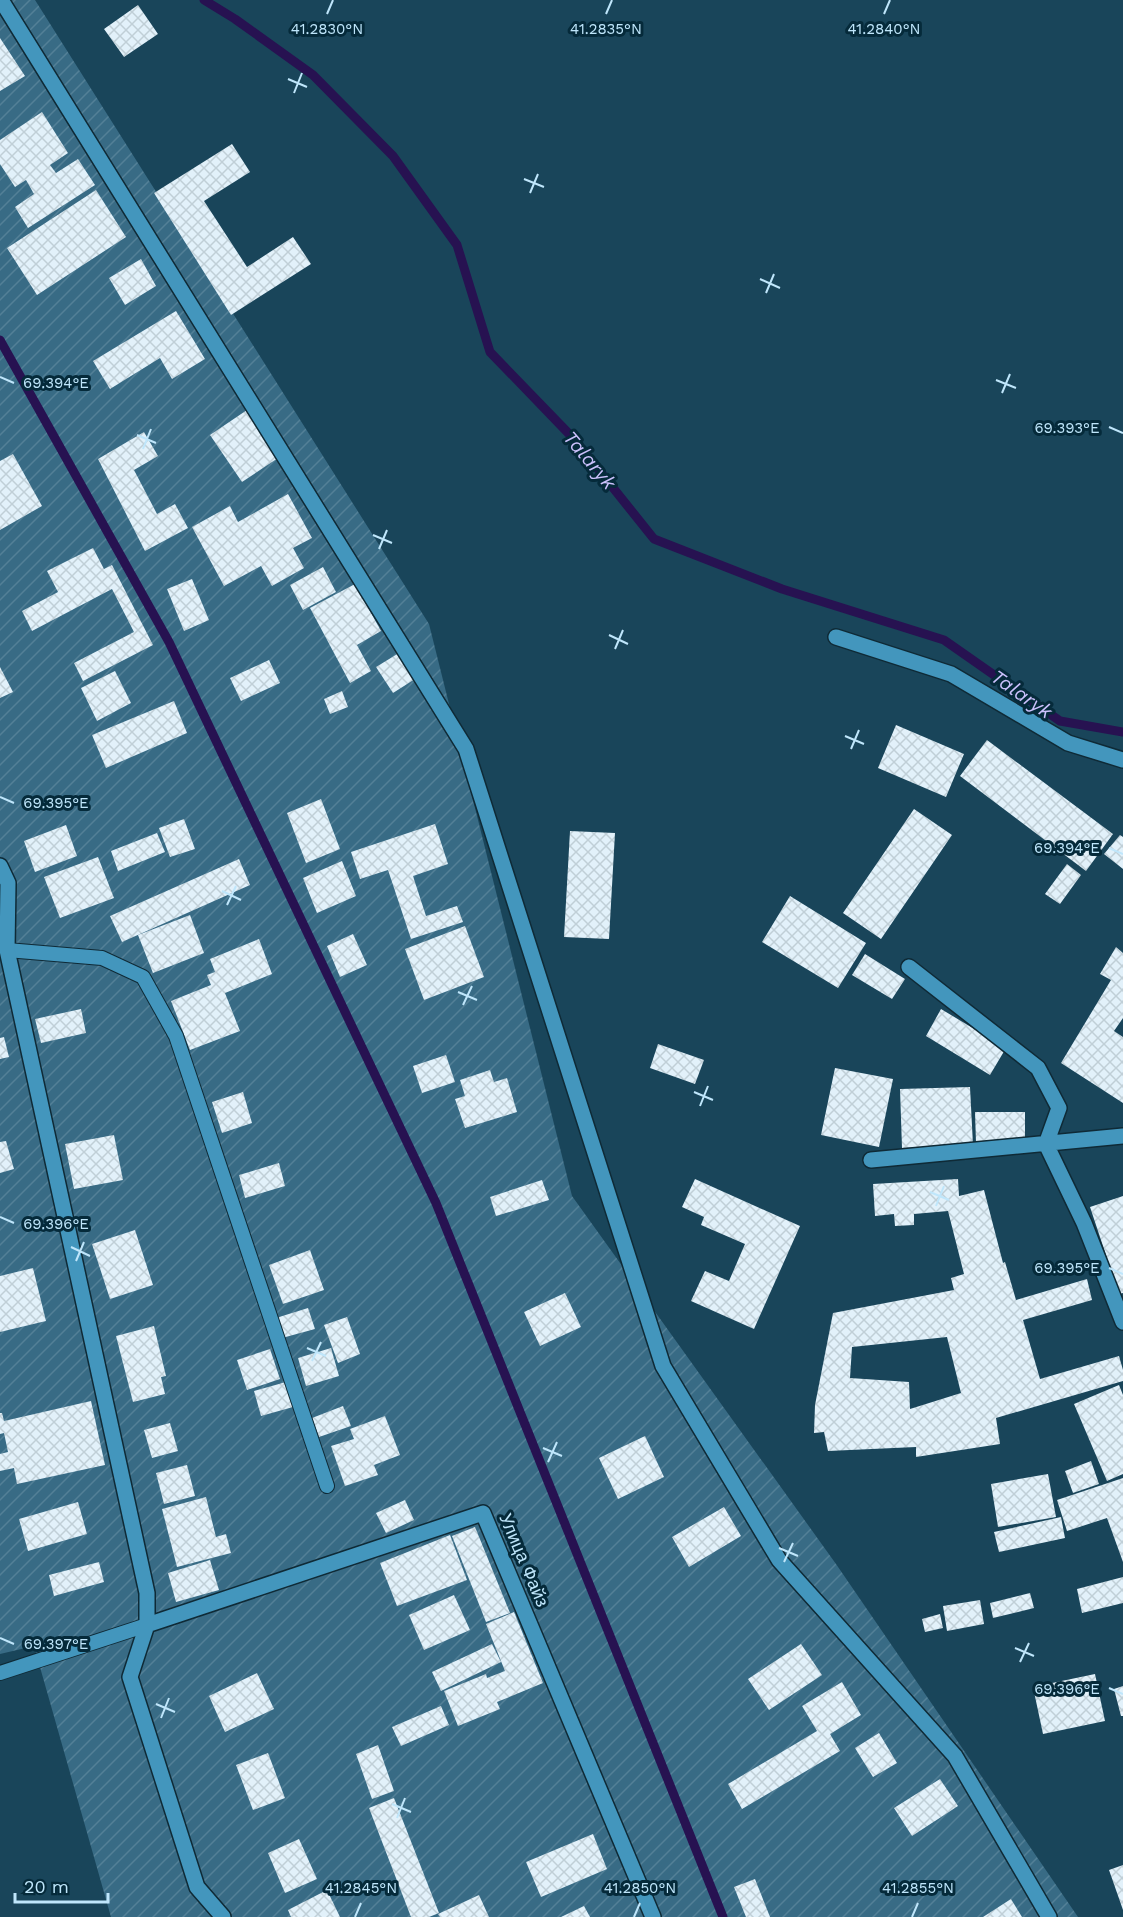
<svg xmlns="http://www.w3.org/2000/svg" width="1123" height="1917" viewBox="0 0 1123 1917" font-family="'Work Sans',sans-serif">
	<defs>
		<pattern id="garden-furrows" width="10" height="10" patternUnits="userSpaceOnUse" patternTransform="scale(1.5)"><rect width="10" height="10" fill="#386b85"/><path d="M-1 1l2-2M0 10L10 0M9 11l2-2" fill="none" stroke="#538097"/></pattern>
		<pattern id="building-cross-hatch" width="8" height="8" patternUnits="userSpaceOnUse" patternTransform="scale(1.5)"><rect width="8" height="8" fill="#e2f1fa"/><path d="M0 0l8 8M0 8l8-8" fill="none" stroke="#c0cfd7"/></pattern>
	</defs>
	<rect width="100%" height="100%" fill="#19455a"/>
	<path fill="url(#garden-furrows)" d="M0,0h35l394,624 143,572 264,368 242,353h-967l-77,-271 -34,8z"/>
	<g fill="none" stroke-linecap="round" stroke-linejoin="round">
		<path stroke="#271251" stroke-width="9" d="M204,0l31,19 78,56 80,81 64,89 33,107 84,87 80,100 128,50 162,51 116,81 63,11
			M0,340l169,302 267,561 287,714"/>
	</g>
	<path fill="url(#building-cross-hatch)" fill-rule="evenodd" d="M138,5l20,29 -34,23 -20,-28z
		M0,38l25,38 -25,15z
		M42,112l26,41 -18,12 6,8 22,-14 17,26 -67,43 -13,-21 19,-13 -8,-14 -11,7 -15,-23v-24z
		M232,144l18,28 -46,29 43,66 46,-30 18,27 -80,51 -77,-122z
		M96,190l30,47 -89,58 -30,-47z
		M141,259l15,27 -31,19 -16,-27z
		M176,311l29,48 -33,20 -12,-21 -50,31 -17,-28z
		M247,410l31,48 -36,24 -32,-47z
		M144,432l14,24 -24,14 23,44 18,-10 13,24 -43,23 -47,-92z
		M13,454l29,52 -42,24v-69z
		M288,494l24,44 -19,10 11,20 -32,18 -11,-20 -37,20 -32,-59 38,-21 8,16z
		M93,548l11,21 8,-4 41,80 -70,36 -9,-18 60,-31 -22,-43 -80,42 -10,-20 36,-19 -11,-21z
		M323,567l13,25 -33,18 -13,-25z
		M192,579l17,41 -25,11 -17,-42z
		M355,584l26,47 -24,14 14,26 -21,12 -40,-75z
		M399,653l16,26 -22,14 -17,-26z
		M269,660l11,23 -39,18 -11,-23z
		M0,667l13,25 -13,6z
		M115,671l16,32 -34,18 -16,-33z
		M342,691l6,16 -18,7 -6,-15z
		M174,701l13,32 -81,35 -14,-33z
		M896,725l68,29 -18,43 -68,-29z
		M987,740l126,94 -27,37 -126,-95z
		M321,799l19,50 -34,14 -19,-50z
		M914,809l38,26 -71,104 -38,-26z
		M184,819l11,30 -25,8 -11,-29z
		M435,824l13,40 -35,12 13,40 31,-10 6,16 -52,17 -23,-69 -28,9 -9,-27z
		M66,825l11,31 -42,16 -11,-31z
		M570,831l45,2 -6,106 -45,-2z
		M157,833l8,19 -47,19 -7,-20z
		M1120,835l3,2v32l-19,-15z
		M98,857l16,41 -54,20 -16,-41z
		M239,859l11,26 -128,57 -12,-26z
		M342,861l14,35 -39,17 -14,-35z
		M1067,864l14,11 -21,29 -15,-10z
		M790,896l76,47 -28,45 -76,-46z
		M190,915l14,38 -51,20 -15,-38z
		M465,926l19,51 -60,23 -19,-51z
		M353,934l14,31 -27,12 -13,-31z
		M259,939l13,35 -47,19 15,38 -50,19 -19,-49 40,-16 -4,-10 8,-3 -5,-13z
		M1116,947l7,6v65l-9,13 9,6v66l-62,-40 50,-83 -11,-6z
		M865,954l40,25 -13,20 -40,-24z
		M81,1009l5,24 -45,10 -6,-24z
		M941,1009l65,39 -16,27 -64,-39z
		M4,1037l5,20 -9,2v-21z
		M658,1044l46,16 -9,24 -45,-16z
		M446,1055l9,27 -33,11 -9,-27z
		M835,1068l58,11 -14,68 -58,-12z
		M490,1070l4,12 13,-4 10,34 -52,16 -10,-29 10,-3 -5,-16z
		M970,1087l3,58 -71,3 -2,-59z
		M243,1092l9,31 -30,10 -10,-31z
		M975,1112h50v31h-49z
		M114,1135l9,45 -49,9 -9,-45z
		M6,1141l8,28 -14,4v-31z
		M279,1163l6,23 -40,12 -6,-23z
		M695,1179l105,47 -46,103 -63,-28 14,-30 24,10 16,-37 -44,-19 3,-8 -22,-10z
		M958,1179l1,17 25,-6 19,73 2,-1 11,38 71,-21 5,21 -69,20 17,59 79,-23 4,14v11l-127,37 4,26 -84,13v-10l-88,4 -4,-19 -10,1 1,-28 18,-92 121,-23 -3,-12 13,-4 -16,-63 -34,3v11l-19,1 -1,-12 -19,2 -2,-32zM947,1337l14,56 -51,16 -1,-27 -59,-4 2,-31z
		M542,1180l7,20 -53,16 -6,-19z
		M1123,1196v97l-4,1 -29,-87z
		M135,1230l18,55 -43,14 -18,-55z
		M310,1250l14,40 -41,14 -14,-39z
		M33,1268l13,53 -46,11v-56z
		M565,1293l16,34 -41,19 -16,-34z
		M308,1308l7,21 -33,9 -6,-20z
		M347,1317l13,37 -22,9 -14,-38z
		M154,1326l12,50 -5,1 4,17 -32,8 -17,-66z
		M331,1348l8,28 -33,10 -8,-28z
		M270,1349l10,30 -33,11 -10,-30z
		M286,1382l7,25 -32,9 -7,-25z
		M1119,1385l4,10v79l-16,7 -33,-77z
		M91,1401l14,64 -88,19 -3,-16 -14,3v-17l8,-2 -4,-19 -4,1v-21h2l2,8z
		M343,1406l8,20 -32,11 -7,-19z
		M385,1416l15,39 -26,10 4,10 -33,11 -14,-40 23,-7 -4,-10z
		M170,1423l8,28 -26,7 -8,-28z
		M645,1436l19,41 -46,22 -19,-41z
		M1091,1461l8,23 -26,9 -8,-22z
		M187,1465l8,31 -31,8 -8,-31z
		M1048,1474l8,43 -58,10 -7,-43z
		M1123,1478v84l-16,-44 -40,13 -10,-31z
		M206,1497l10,40 10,-3 5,19 -54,14 -15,-58z
		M405,1500l9,20 -28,13 -10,-20z
		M78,1502l9,32 -59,17 -9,-32z
		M724,1507l17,29 -52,31 -17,-30z
		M1061,1517l4,21 -66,14 -5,-20z
		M475,1527l35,86 -24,9 -34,-86z
		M450,1535l17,45 -70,26 -17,-43z
		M210,1560l9,30 -43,12 -8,-29z
		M99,1562l5,20 -50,14 -5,-21z
		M1123,1577v26l-41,10 -5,-24z
		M1030,1593l4,15 -41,10 -3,-15z
		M454,1595l16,35 -46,20 -15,-35z
		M980,1600l4,24 -37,7 -4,-25z
		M514,1612l29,71 -46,19 3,7 -42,17 -14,-35 42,-17 1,4 18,-7 -19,-47z
		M940,1614l3,14 -18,4 -3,-13z
		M492,1644l9,18 -60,29 -9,-19z
		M801,1644l21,31 -53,35 -21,-31z
		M257,1673l17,36 -49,23 -16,-36z
		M1095,1674l10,47 -62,13 -10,-47z
		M842,1682l19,33 -31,19 10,17 -98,58 -14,-25 89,-53 -15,-25z
		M1123,1686v30h-2l-7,-27z
		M441,1706l8,19 -48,21 -9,-19z
		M879,1733l18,30 -24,14 -18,-29z
		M378,1745l16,46 -22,8 -16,-45z
		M268,1753l17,45 -32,12 -17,-45z
		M940,1779l18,27 -46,30 -18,-28z
		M394,1798l45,115 -10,4h-18l-42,-109z
		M593,1834l14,35 -66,28 -15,-35z
		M299,1839l18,40 -32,14 -17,-40z
		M1123,1865v45l-14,-40z
		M755,1879l15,38h-24l-12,-30z
		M327,1890l13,27h-49l-3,-7z
		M479,1895l10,22h-49l-2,-3z
		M1011,1899l11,18h-39z
		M584,1906l6,11h-29z"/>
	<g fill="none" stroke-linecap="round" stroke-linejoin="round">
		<defs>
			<path id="service" d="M7,950l95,8 41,19 33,59 151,450
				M0,1673l147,-48"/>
			<path id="minor" d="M1,0l465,749 197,617 116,194 176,196 94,161
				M836,637l115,37 117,69 55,17
				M0,866l8,17 -1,67 140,643v32l-17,52 67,210 26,30
				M909,967l129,101 21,40 -13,36 38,79 39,99
				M871,1160l252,-24
				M147,1625l336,-112 170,404"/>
		</defs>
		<use href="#service" stroke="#0f2a36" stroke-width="16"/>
		<use href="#minor" stroke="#0f2a36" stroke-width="18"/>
		<use href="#service" stroke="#4396bd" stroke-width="14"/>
		<use href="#minor" stroke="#4396bd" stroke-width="15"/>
	</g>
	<path fill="none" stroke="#bfe6fb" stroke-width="2" d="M327,14l6,-14M606,14l6,-14M884,14l6,-14M288,79l19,8M294,93l8,-20M524,179l20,8M530,193l8,-19M760,279l20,9M766,293l8,-19M0,377l14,6M996,380l20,8M1002,393l8,-19M1109,427l14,6M137,435l19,8M143,449l8,-20M373,535l19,8M379,549l8,-19M609,635l19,9M615,649l8,-19M845,736l19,8M851,749l8,-19M0,797l14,6M1109,848l14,6M222,891l19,9M227,905l9,-19M458,992l19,8M463,1005l9,-19M694,1092l19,8M700,1106l8,-20M930,1192l19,8M936,1206l8,-20M0,1217l14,6M71,1247l19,9M76,1261l8,-19M1109,1268l14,6M307,1348l19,8M312,1361l9,-19M543,1448l19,8M548,1462l9,-20M779,1548l19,8M784,1562l9,-19M0,1638l14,6M1015,1648l19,8M1020,1662l9,-19M1109,1688l14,6M156,1704l19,8M161,1718l8,-20M392,1804l19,8M397,1818l8,-20M355,1917l6,-14M634,1917l6,-14M912,1917l6,-14"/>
	<g text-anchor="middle" stroke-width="6" stroke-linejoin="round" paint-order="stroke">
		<g font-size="18" fill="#bfe6fb" stroke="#052a3a">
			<text transform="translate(524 1560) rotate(67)" y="6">Улица Файз</text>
		</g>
		<g font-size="20" font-style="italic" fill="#cbc1fc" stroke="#052a3a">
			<text transform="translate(590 460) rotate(50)" y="7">Talaryk</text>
			<text transform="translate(1022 694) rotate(35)" y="7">Talaryk</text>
		</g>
	</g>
	<g font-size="15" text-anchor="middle" fill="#bfe6fb" stroke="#052a3a" stroke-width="6" stroke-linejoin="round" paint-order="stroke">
		<text x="327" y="34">41.2830°N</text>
		<text x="606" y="34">41.2835°N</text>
		<text x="884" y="34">41.2840°N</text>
		<text x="56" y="388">69.394°E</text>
		<text x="1067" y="433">69.393°E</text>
		<text x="56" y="808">69.395°E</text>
		<text x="1067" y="853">69.394°E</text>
		<text x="56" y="1229">69.396°E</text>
		<text x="1067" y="1273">69.395°E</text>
		<text x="56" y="1649">69.397°E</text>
		<text x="1067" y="1694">69.396°E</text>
		<text x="361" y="1893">41.2845°N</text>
		<text x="640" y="1893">41.2850°N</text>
		<text x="918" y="1893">41.2855°N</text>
	</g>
	<path d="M15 1893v9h93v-9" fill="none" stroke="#bfe6fb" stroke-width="3"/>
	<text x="24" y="1893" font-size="18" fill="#bfe6fb" stroke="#052a3a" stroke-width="4.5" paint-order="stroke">20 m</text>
</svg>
